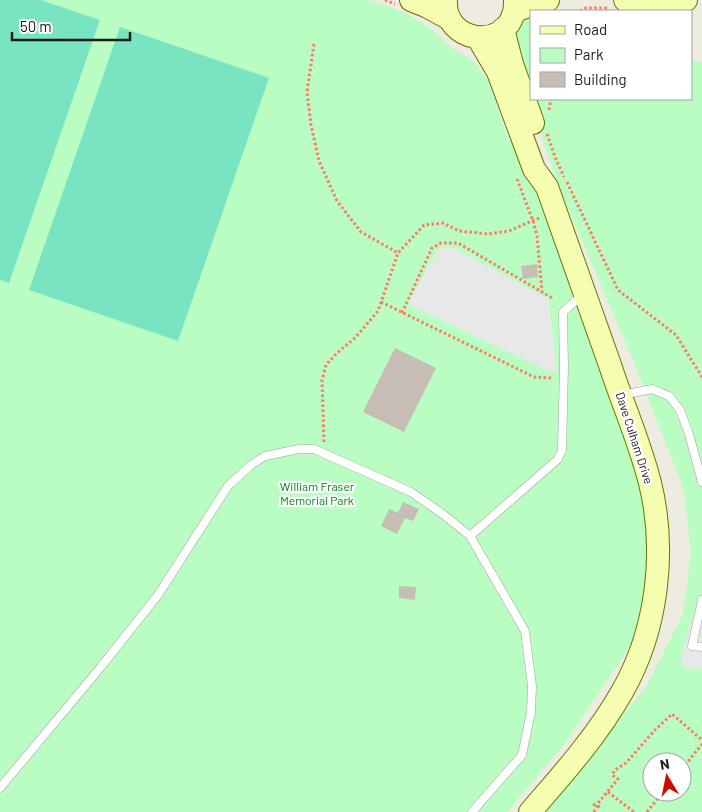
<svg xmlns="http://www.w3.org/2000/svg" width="702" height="812" viewBox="0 0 702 812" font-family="Barlow,sans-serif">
	<rect width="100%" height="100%" fill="#eeebe1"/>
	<path fill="#b9fdc3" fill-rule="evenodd" d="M0,0h368l18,5 23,10 23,14 19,18 23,15 14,19 20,57 17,24 109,269 30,111 -27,94 -73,109 -57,67h-507z
		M524,13l7,1v85h160v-40l11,4v749h-158l102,-125 37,-73 8,-60 -7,-64 -49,-125 -78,-183 -41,-122 -3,-31zM652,762h30v30h-30z"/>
	<path fill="#79e4c1" d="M0,0h41l59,20 -91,263 -9,-3z
		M120,27l149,51 -91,263 -149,-51z"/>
	<path fill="#e8e8e8" d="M439,248h14l96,51 8,72h-9l-140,-67z
		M691,619l11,1v49h-4l-18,-4z"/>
	<path fill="#c6bdb4" d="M537,264l1,13 -15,2 -2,-13z
		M395,348l41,20 -32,64 -41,-20z
		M403,502l16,7 -6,12 -8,-3 -8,16 -16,-8 8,-17 9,4z
		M399,586l17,1 -1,13 -16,-2z"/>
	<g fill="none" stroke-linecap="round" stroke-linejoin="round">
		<defs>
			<path id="lane" d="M622,395l30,-6 17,7 11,14 9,24 13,48
				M470,536l88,-77 4,-9 2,-83 -1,-55 19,-17
				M702,600l-10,46 10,1
				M0,788l100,-120 58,-73 70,-109 23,-21 14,-9 34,-7h15l97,43 33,23 26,21 55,95 7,55 -1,26 -9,43 -50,57"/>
			<path id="secondary" d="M411,0l15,6 24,13
				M446,0c-3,42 58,52 68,12 1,-4 1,-8 1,-12
				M625,0l42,3 19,-3
				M515,11l27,-10 6,-1
				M503,29l9,35 21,59
				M478,38l20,34 36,97 13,18c21,59 42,119 63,178 13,40 30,78 40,118 17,69 7,148 -28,209 -25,44 -59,82 -92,120"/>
		</defs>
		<use href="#lane" stroke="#a3a3a3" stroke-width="9"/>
		<use href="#secondary" stroke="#627600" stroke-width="24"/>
		<path stroke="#ff7b61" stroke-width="3" stroke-dasharray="2.5 2.5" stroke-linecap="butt" d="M385,0l10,4
			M580,11l6,-3h23
			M314,44l-7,48 4,33 8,36 18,40 24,31 37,21 26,-28 19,-2 16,8 29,3 21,-3 30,-13
			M549,110l2,-11
			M547,134l8,23 9,20
			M517,179l16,42 4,15 5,55
			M567,182l51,108 58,45 26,42
			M381,302l153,75 19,1
			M402,313l30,-65 9,-5h17l96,56
			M324,442l-2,-62 4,-15 11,-12 18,-15 23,-27 20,-58
			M682,769l20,-25
			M608,792l26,20
			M593,804l9,4
			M594,812l5,-10 19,-23 -6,-4 3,-5 11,-7 28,-32 18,-17 30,26
			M647,812l16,-20"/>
		<use href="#lane" stroke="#fff" stroke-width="8"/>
		<use href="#secondary" stroke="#f5feb0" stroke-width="22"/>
	</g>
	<g text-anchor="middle" stroke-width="4.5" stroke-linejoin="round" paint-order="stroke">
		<g font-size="12" fill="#1c1c1c" stroke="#fff">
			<text transform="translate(634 438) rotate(72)" y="4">Dave Culham Drive</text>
		</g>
		<g font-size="12" fill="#048016" stroke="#fff">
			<text x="317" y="491">William Fraser<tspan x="317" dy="14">Memorial Park</tspan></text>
		</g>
	</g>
	<rect x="530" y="10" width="162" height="90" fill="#ffffff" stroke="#a4a4a4"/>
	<rect x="540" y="26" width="25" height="8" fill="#f5feb0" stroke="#a4a4a4"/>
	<text x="574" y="35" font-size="15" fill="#1c1c1c">Road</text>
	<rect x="540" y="48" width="25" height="15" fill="#b9fdc3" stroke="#a4a4a4"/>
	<text x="574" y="60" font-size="15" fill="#1c1c1c">Park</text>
	<rect x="540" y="72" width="25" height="15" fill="#c6bdb4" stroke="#a4a4a4"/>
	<text x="574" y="85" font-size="15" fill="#1c1c1c">Building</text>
	<g transform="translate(667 777) rotate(350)"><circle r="24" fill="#ffffff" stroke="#a4a4a4"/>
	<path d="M0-4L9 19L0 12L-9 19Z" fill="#c80d00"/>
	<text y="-8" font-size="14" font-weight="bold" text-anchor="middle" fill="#1c1c1c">N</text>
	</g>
	<path d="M12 32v8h118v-8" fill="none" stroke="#1c1c1c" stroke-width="2.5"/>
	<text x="20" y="32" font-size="15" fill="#1c1c1c" stroke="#ffffff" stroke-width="4" paint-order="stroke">50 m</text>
</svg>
